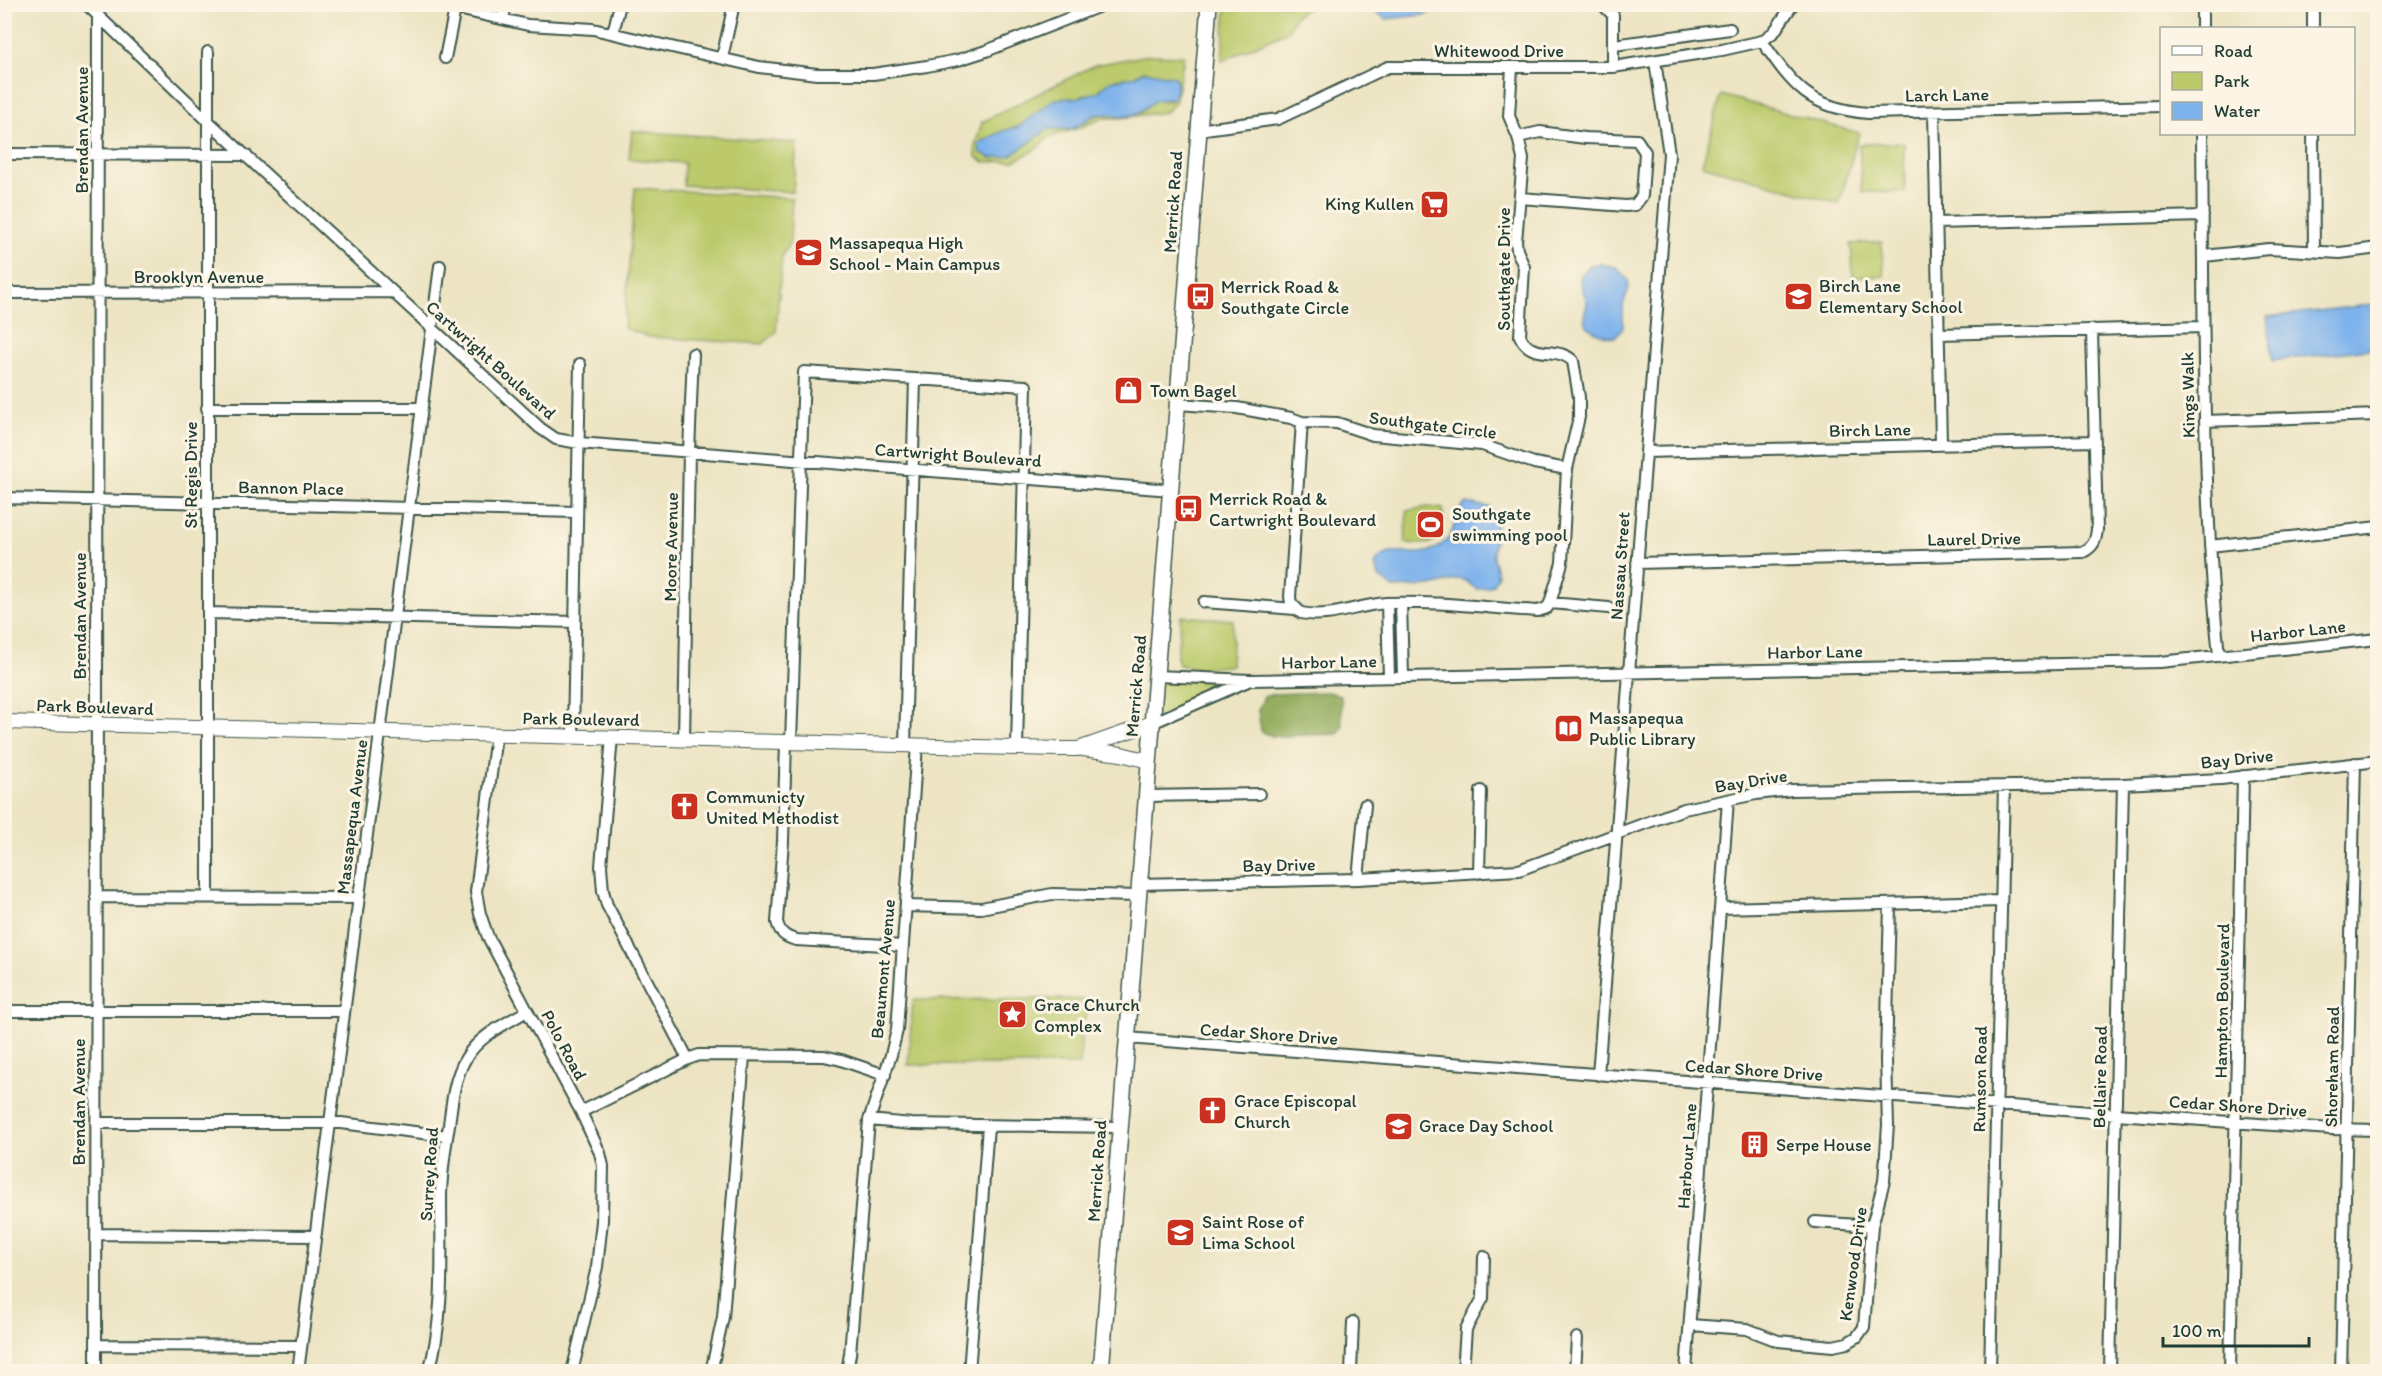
<svg xmlns="http://www.w3.org/2000/svg" width="2382" height="1376" viewBox="0 0 2382 1376" font-family="Itim,sans-serif">
	<rect width="100%" height="100%" fill="#fcf5e5"/>
	<filter id="ink" filterUnits="userSpaceOnUse"><feTurbulence type="fractalNoise" baseFrequency=".0167" numOctaves="2"/><feDisplacementMap in="SourceGraphic" scale="12" xChannelSelector="R" yChannelSelector="G"/><feConvolveMatrix kernelMatrix="1 2 1 2 8 2 1 2 1" color-interpolation-filters="sRGB"/></filter>
	<filter id="wash" filterUnits="userSpaceOnUse"><feTurbulence type="fractalNoise" baseFrequency=".008" numOctaves="4" result="noise"/><feDisplacementMap in="SourceGraphic" scale="24" xChannelSelector="R" yChannelSelector="G"/><feGaussianBlur stdDeviation="1.35" result="paint"/><feColorMatrix in="noise" values="0 0 0 0 0 0 0 0 0 0 0 0 0 0 0 0 0 1.4 0 .05"/><feComposite in="paint" operator="in"/></filter>
	<g filter="url(#wash)">
		<rect width="100%" height="100%" fill="#ece4c2"/>
		<path fill="#bcca6c" stroke="#6e8450" stroke-width="1.5" fill-rule="evenodd" d="M1226,5v-1l86,1 -17,11 -7,15 -66,30z
			M1149,55l35,1 -9,47 -9,9 -45,6h-18l-24,10 -30,9 -15,14 -20,10 -30,1 -8,-5 -1,-11 7,-24 113,-57zM1144,71l31,6 2,6 -7,18 -14,-1 -10,6 -5,7 -18,4 -16,-3 -12,1 -23,14h-24l-21,16 -48,-2 24,-12 15,-4 37,-28 22,-1 21,-6 8,-8 10,-5 17,-2z
			M1721,95l138,38 -20,71 -137,-39z
			M632,131l165,12 -4,49 -110,-7 1,-22 -55,-4z
			M1904,143l1,49h-43l-3,-48z
			M635,188l157,10 -2,44 -8,14 -6,76 -13,12 -114,-7 -25,-9z
			M1882,242l2,34 -31,1 -2,-33z
			M1428,507l15,2c-3,33 -3,37 -38,34l2,-32z
			M1181,616l52,4 -2,46 -35,2 -17,-3 -2,-8z
			M1157,678l90,3 -94,40z
			M1051,999l42,1v6l-11,17 -2,42h-172l5,-65z"/>
		<path fill="#95ae60" stroke="#5a764a" stroke-width="1.5" d="M1328,692l13,3 1,32 -4,7 -66,2 -11,-4 -3,-22 6,-13 9,-3z"/>
		<path fill="#7fb3ec" stroke="#4f7890" stroke-width="1.5" d="M1369,5v-1l74,1 -18,10 -39,4 -16,-11z
			M1144,71l31,6 2,6 -3,16 -18,1 -20,14 -13,3 -16,-3 -12,1 -23,14h-24l-38,27 -19,2 -11,-6 -1,-9 24,-12 15,-4 37,-28 21,-1 22,-6 12,-11 23,-4z
			M1601,264l15,3 12,13 1,8 -6,17v22l-8,10c-11,-1 -30,-6 -31,-19 0,-6 3,-10 3,-15 -1,-11 -9,-13 -6,-28l9,-10z
			M2377,304v44l-105,13 -5,-44z
			M1467,503l23,4c12,14 3,33 3,49 0,5 4,13 5,19 -4,12 -10,13 -22,14l-11,-9 -6,-1 -28,7 -38,2 -14,-11 -4,-12c8,-21 36,-7 55,-14 36,-15 16,-37 37,-48z"/>
	</g>
	<g filter="url(#ink)">
		<g fill="none" stroke-linecap="round" stroke-linejoin="round">
			<defs>
				<path id="street" d="M86,4l121,116 333,308 16,11 23,4 592,47
					M436,4l92,21 65,4 166,38 58,7h56l54,-8 31,-6 28,-9 119,-47
					M1602,4l11,11v52
					M2202,4v24
					M2313,4v24
					M503,19l3,-15
					M613,33l7,-29
					M1762,41c32,46 47,67 106,72l294,-7
					M1614,45l116,-16
					M445,58l10,-49
					M722,58l12,-54
					M1934,112l7,332
					M1198,130l80,-11 110,-52h225l109,-17 40,-9 12,-9 19,-28
					M2202,134c2,174 -1,349 17,522
					M2313,134l1,117
					M1518,137l22,-5 45,6 52,2 8,12 -3,44 -7,9 -9,1 -106,-8
					M4,154l242,1
					M1936,223l267,-7
					M2204,256l65,-7 71,4 38,-5
					M4,293l389,-1
					M1939,334l264,-7
					M1177,404l60,4 54,10 11,4 35,1 36,12 109,10 52,18 33,6
					M207,408h215
					M2205,421l173,-6
					M1302,422l-12,175 1,6 10,10c30,6 55,-8 85,-10 51,-2 101,5 152,8l9,-3 3,-5 12,-40 5,-94 12,-52v-20l-6,-36c-16,-16 -42,0 -53,-25l4,-69 -7,-17 -1,-9 7,-82 -5,-22 -9,-21 3,-49
					M1646,452l449,-11
					M4,498l573,14
					M2210,546l168,-19
					M1637,563l446,-11c10,-5 13,-11 14,-23l-5,-199
					M1204,602l91,7
					M1387,603l2,74
					M1401,603l2,73
					M1550,603l59,5
					M208,613l367,9
					M1156,676l95,4 909,-18 218,-23
					M1152,723l96,-42
					M496,735l-20,157 4,22 8,23 93,175 19,41 3,13 -1,55 -5,46 -25,105
					M573,736l7,-372
					M612,737l-11,129 2,25 4,14 81,154
					M684,740l5,-288 4,-98
					M786,742l-3,99 -6,81c3,11 8,15 19,18l107,6
					M791,742l13,-370 222,14 -9,361
					M905,745l10,-365
					M1147,796l112,-2
					M1479,873l2,-82
					M1358,879l7,-74
					M1140,884l218,-5 161,-9 165,-61 72,-15 36,-4 331,-6 98,-5 157,-18
					M96,897l263,1
					M208,897v-845
					M906,906l75,2 71,-14 86,2
					M1722,908l279,-7
					M4,1011h340
					M1127,1038l989,76 215,15 47,1
					M1598,1075l71,-921 -14,-93
					M581,1112l107,-53 11,-4 125,1 17,4 44,15
					M869,1120l43,4 208,3
					M96,1123h245l106,13
					M1815,1222l57,4
					M96,1234l219,2
					M1690,1325l57,4 31,12 55,5 14,-3 10,-6 7,-10 8,-101 12,-45 4,-56 -2,-65 4,-155
					M96,1345l205,1
					M96,1372l2,-1368
					M298,1372l142,-1106
					M429,1372c16,-58 12,-116 12,-174 0,-24 4,-49 8,-73 3,-23 5,-47 17,-67 13,-22 39,-34 61,-47
					M711,1372l12,-55 21,-261
					M847,1372l3,-18 19,-234 22,-65 6,-25 20,-285
					M969,1372l19,-246
					M1351,1372l2,-50
					M1463,1372l3,-43 17,-31 1,-41
					M1575,1372l2,-34
					M1686,1372l42,-572
					M1990,1372l14,-585
					M2110,1372l13,-588
					M2230,1372l13,-596
					M2341,1372l14,-609"/>
				<path id="secondary" d="M4,722l1055,27h19l74,-26
					M1083,749l38,5 28,7"/>
				<path id="primary" d="M1101,1372l108,-1368"/>
			</defs>
			<use href="#street" stroke="#3e5649" stroke-width="14"/>
			<use href="#secondary" stroke="#3e5649" stroke-width="16"/>
			<use href="#primary" stroke="#3e5649" stroke-width="18"/>
			<use href="#street" stroke="#fff" stroke-width="10"/>
			<use href="#secondary" stroke="#fff" stroke-width="14"/>
			<use href="#primary" stroke="#fff" stroke-width="15"/>
		</g>
	</g>
	<defs>
		<symbol id="supermarket-square" viewBox="-11 -11 22 22"><rect x="-9" y="-9" width="18" height="18" rx="4" fill="#c8321e" stroke="#fcf5e5"/><path d="M-6-5.5h2.5l.6 2H6L4.5 2H-2.5L-4.4-4H-6ZM-1.5 3.2a1.3 1.3 0 1 0 .1 0ZM3 3.2a1.3 1.3 0 1 0 .1 0Z" fill="#fff"/></symbol>
		<symbol id="school-square" viewBox="-11 -11 22 22"><rect x="-9" y="-9" width="18" height="18" rx="4" fill="#c8321e" stroke="#fcf5e5"/><path d="M0-5L7-2L0 1L-7-2ZM-4 1L0 2.5L4 1V4Q0 6-4 4Z" fill="#fff"/></symbol>
		<symbol id="bus-square" viewBox="-11 -11 22 22"><rect x="-9" y="-9" width="18" height="18" rx="4" fill="#c8321e" stroke="#fcf5e5"/><path d="M-5-6H5V4H4V6H2V4H-2V6H-4V4H-5ZM-3.5-4V0h7V-4ZM-3.5 1.2v1.5H-2V1.2ZM2 1.2v1.5H3.5V1.2Z" fill="#fff"/></symbol>
		<symbol id="shop-square" viewBox="-11 -11 22 22"><rect x="-9" y="-9" width="18" height="18" rx="4" fill="#c8321e" stroke="#fcf5e5"/><path d="M-5-2.5h2.3a2.7 3.5 0 0 1 5.4 0H5L5.5 6h-11ZM-1.5-2.5h3a1.5 2.3 0 0 0-3 0Z" fill="#fff"/></symbol>
		<symbol id="stadium-square" viewBox="-11 -11 22 22"><rect x="-9" y="-9" width="18" height="18" rx="4" fill="#c8321e" stroke="#fcf5e5"/><path d="M0-5a6.5 5 0 1 0 0 10a6.5 5 0 1 0 0-10ZM-3.5-1.8h7v3.6h-7Z" fill="#fff"/></symbol>
		<symbol id="library-square" viewBox="-11 -11 22 22"><rect x="-9" y="-9" width="18" height="18" rx="4" fill="#c8321e" stroke="#fcf5e5"/><path d="M-6-4Q-3-5.5-.7-3.5V5Q-3 3-6 4ZM6-4Q3-5.5 .7-3.5V5Q3 3 6 4Z" fill="#fff"/></symbol>
		<symbol id="church-square" viewBox="-11 -11 22 22"><rect x="-9" y="-9" width="18" height="18" rx="4" fill="#c8321e" stroke="#fcf5e5"/><path d="M-1.2-6h2.4v3.5h3.3v2.4h-3.3V6h-2.4V-.1h-3.3v-2.4h3.3Z" fill="#fff"/></symbol>
		<symbol id="sight-square" viewBox="-11 -11 22 22"><rect x="-9" y="-9" width="18" height="18" rx="4" fill="#c8321e" stroke="#fcf5e5"/><path d="M0-6L1.8-2.2L6-1.7L2.9 1.2L3.7 5.4L0 3.3L-3.7 5.4L-2.9 1.2L-6-1.7L-1.8-2.2Z" fill="#fff"/></symbol>
		<symbol id="building-square" viewBox="-11 -11 22 22"><rect x="-9" y="-9" width="18" height="18" rx="4" fill="#c8321e" stroke="#fcf5e5"/><path d="M-4-6H4V6H1V3H-1V6H-4ZM-2.5-4.3h1.7v1.8h-1.7ZM.8-4.3h1.7v1.8H.8ZM-2.5-1h1.7V.8h-1.7ZM.8-1h1.7V.8H.8Z" fill="#fff"/></symbol>
	</defs>
	<g fill-rule="evenodd">
		<use href="#supermarket-square" x="1418" y="188" width="33" height="33"/>
		<use href="#school-square" x="792" y="236" width="33" height="33"/>
		<use href="#school-square" x="1782" y="280" width="33" height="33"/>
		<use href="#bus-square" x="1184" y="280" width="33" height="33"/>
		<use href="#shop-square" x="1112" y="374" width="33" height="33"/>
		<use href="#bus-square" x="1172" y="492" width="33" height="33"/>
		<use href="#stadium-square" x="1414" y="508" width="33" height="33"/>
		<use href="#library-square" x="1552" y="712" width="33" height="33"/>
		<use href="#church-square" x="668" y="790" width="33" height="33"/>
		<use href="#sight-square" x="996" y="998" width="33" height="33"/>
		<use href="#church-square" x="1196" y="1094" width="33" height="33"/>
		<use href="#school-square" x="1382" y="1110" width="33" height="33"/>
		<use href="#building-square" x="1738" y="1128" width="33" height="33"/>
		<use href="#school-square" x="1164" y="1216" width="33" height="33"/>
	</g>
	<g text-anchor="middle" stroke-width="6" stroke-linejoin="round" paint-order="stroke">
		<g font-size="18" fill="#1f3d34" stroke="#fcf5e5">
			<text x="1499" y="57">Whitewood Drive</text>
			<text transform="translate(1947 95) rotate(-1)" y="6">Larch Lane</text>
			<text transform="translate(82 130) rotate(-90)" y="6">Brendan Avenue</text>
			<text transform="translate(1173 202) rotate(-86)" y="6">Merrick Road</text>
			<text transform="translate(1504 269) rotate(-90)" y="6">Southgate Drive</text>
			<text x="199" y="283">Brooklyn Avenue</text>
			<text transform="translate(491 360) rotate(42)" y="6">Cartwright Boulevard</text>
			<text transform="translate(2188 395) rotate(-91)" y="6">Kings Walk</text>
			<text transform="translate(1433 425) rotate(7)" y="6">Southgate Circle</text>
			<text transform="translate(1870 430) rotate(-1)" y="6">Birch Lane</text>
			<text transform="translate(958 455) rotate(4)" y="6">Cartwright Boulevard</text>
			<text transform="translate(191 475) rotate(-90)" y="6">St Regis Drive</text>
			<text transform="translate(291 488) rotate(1)" y="6">Bannon Place</text>
			<text transform="translate(1974 539) rotate(-1)" y="6">Laurel Drive</text>
			<text transform="translate(671 547) rotate(-89)" y="6">Moore Avenue</text>
			<text transform="translate(1620 566) rotate(-86)" y="6">Nassau Street</text>
			<text transform="translate(80 616) rotate(-90)" y="6">Brendan Avenue</text>
			<text transform="translate(2298 631) rotate(-6)" y="6">Harbor Lane</text>
			<text transform="translate(1815 652) rotate(-1)" y="6">Harbor Lane</text>
			<text transform="translate(1329 662) rotate(-1)" y="6">Harbor Lane</text>
			<text transform="translate(1136 686) rotate(-85)" y="6">Merrick Road</text>
			<text transform="translate(95 707) rotate(2)" y="6">Park Boulevard</text>
			<text transform="translate(581 719) rotate(1)" y="6">Park Boulevard</text>
			<text transform="translate(2237 759) rotate(-6)" y="6">Bay Drive</text>
			<text transform="translate(1751 781) rotate(-9)" y="6">Bay Drive</text>
			<text transform="translate(352 817) rotate(-83)" y="6">Massapequa Avenue</text>
			<text transform="translate(1279 865) rotate(-1)" y="6">Bay Drive</text>
			<text transform="translate(883 969) rotate(-85)" y="6">Beaumont Avenue</text>
			<text transform="translate(2222 1001) rotate(-89)" y="6">Hampton Boulevard</text>
			<text transform="translate(1269 1034) rotate(4)" y="6">Cedar Shore Drive</text>
			<text transform="translate(564 1045) rotate(62)" y="6">Polo Road</text>
			<text transform="translate(2332 1067) rotate(-89)" y="6">Shoreham Road</text>
			<text transform="translate(1754 1070) rotate(4)" y="6">Cedar Shore Drive</text>
			<text transform="translate(2100 1077) rotate(-89)" y="6">Bellaire Road</text>
			<text transform="translate(1980 1079) rotate(-89)" y="6">Rumson Road</text>
			<text transform="translate(79 1102) rotate(-90)" y="6">Brendan Avenue</text>
			<text transform="translate(2238 1106) rotate(4)" y="6">Cedar Shore Drive</text>
			<text transform="translate(1687 1156) rotate(-86)" y="6">Harbour Lane</text>
			<text transform="translate(1097 1171) rotate(-86)" y="6">Merrick Road</text>
			<text transform="translate(429 1174) rotate(-86)" y="6">Surrey Road</text>
			<text transform="translate(1853 1264) rotate(-82)" y="6">Kenwood Drive</text>
		</g>
		<g font-size="18" fill="#1f3d34" stroke="#fcf5e5" text-anchor="start">
			<text x="1414" y="210" text-anchor="end">King Kullen</text>
			<text x="829" y="249">Massapequa High<tspan x="829" dy="21">School - Main Campus</tspan></text>
			<text x="1819" y="292">Birch Lane<tspan x="1819" dy="21">Elementary School</tspan></text>
			<text x="1221" y="293">Merrick Road &amp;<tspan x="1221" dy="21">Southgate Circle</tspan></text>
			<text x="1150" y="397">Town Bagel</text>
			<text x="1209" y="505">Merrick Road &amp;<tspan x="1209" dy="21">Cartwright Boulevard</tspan></text>
			<text x="1452" y="520">Southgate<tspan x="1452" dy="21">swimming pool</tspan></text>
			<text x="1589" y="724">Massapequa<tspan x="1589" dy="21">Public Library</tspan></text>
			<text x="706" y="803">Communicty<tspan x="706" dy="21">United Methodist</tspan></text>
			<text x="1034" y="1011">Grace Church<tspan x="1034" dy="21">Complex</tspan></text>
			<text x="1234" y="1107">Grace Episcopal<tspan x="1234" dy="21">Church</tspan></text>
			<text x="1419" y="1132">Grace Day School</text>
			<text x="1776" y="1151">Serpe House</text>
			<text x="1202" y="1228">Saint Rose of<tspan x="1202" dy="21">Lima School</tspan></text>
		</g>
	</g>
	<rect width="2382" height="1376" fill="none" stroke="#fcf5e5" stroke-width="24"/>
	<rect x="2160" y="27" width="195" height="108" fill="#fcf5e5" stroke="#a4ab9e" stroke-width="1.5"/>
	<rect x="2172" y="46" width="30" height="9" fill="#ffffff" stroke="#a4ab9e" stroke-width="1.5"/>
	<text x="2214" y="57" font-size="18" fill="#1f3d34">Road</text>
	<rect x="2172" y="72" width="30" height="18" fill="#bcca6c" stroke="#a4ab9e" stroke-width="1.5"/>
	<text x="2214" y="87" font-size="18" fill="#1f3d34">Park</text>
	<rect x="2172" y="102" width="30" height="18" fill="#7fb3ec" stroke="#a4ab9e" stroke-width="1.5"/>
	<text x="2214" y="117" font-size="18" fill="#1f3d34">Water</text>
	<path d="M2163 1337v9h146v-9" fill="none" stroke="#1f3d34" stroke-width="3"/>
	<text x="2172" y="1337" font-size="18" fill="#1f3d34" stroke="#fcf5e5" stroke-width="4.5" paint-order="stroke">100 m</text>
</svg>
